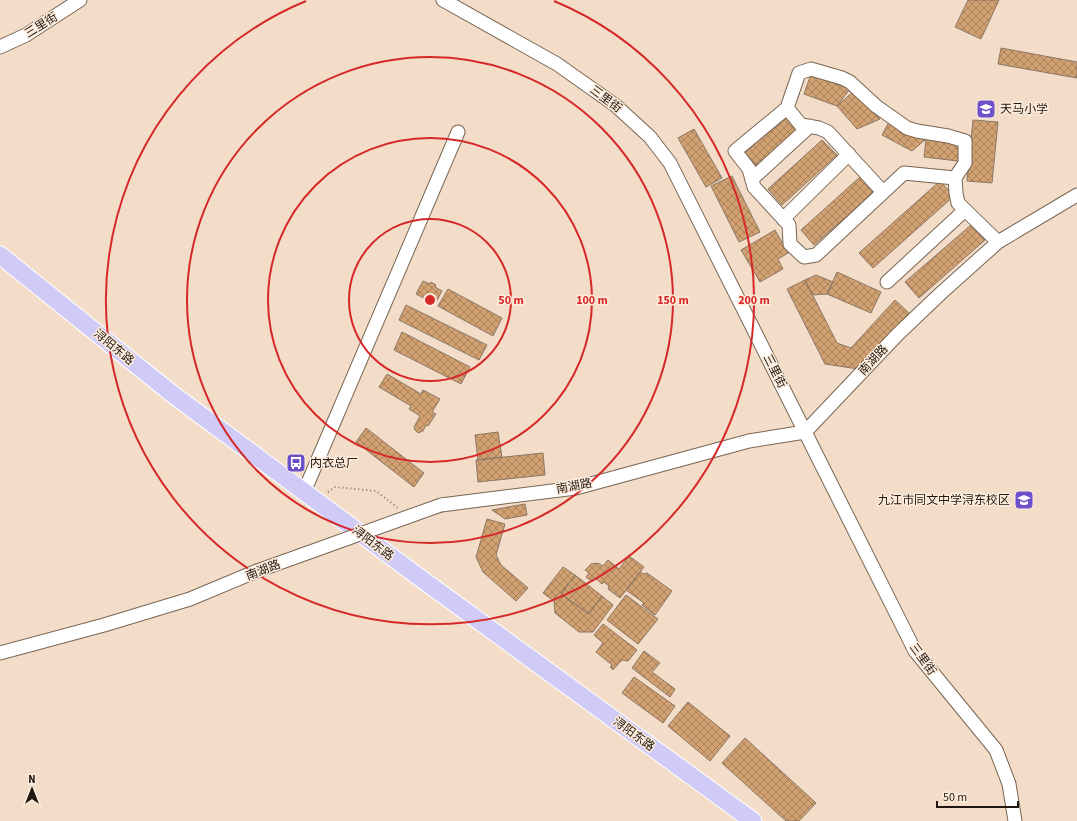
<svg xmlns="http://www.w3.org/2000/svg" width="1077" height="821" viewBox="0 0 1077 821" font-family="'Source Sans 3','Noto Sans SC',sans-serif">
	<defs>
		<pattern id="building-cross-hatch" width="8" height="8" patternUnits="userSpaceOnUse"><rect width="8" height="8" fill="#d1a172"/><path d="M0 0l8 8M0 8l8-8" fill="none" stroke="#a9825c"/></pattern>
	</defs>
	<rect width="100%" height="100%" fill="#f3ddc9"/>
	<path fill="url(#building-cross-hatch)" stroke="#8b7765" d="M968,0h31l-18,39 -26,-12z
		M1001,48l76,14v16l-79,-14z
		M811,74l39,15 -13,17 -33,-12z
		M855,90l25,29 -23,10 -20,-23z
		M785,117l11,13 -39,36 -12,-13z
		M890,120l36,19 -14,12 -30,-16z
		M973,120l25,2 -6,61 -25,-2z
		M694,129l28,49 -16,9 -28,-49z
		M926,139l34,4 -2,18 -34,-4z
		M822,140l15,15 -55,50 -14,-16z
		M732,176l28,56 -21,10 -28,-56z
		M860,177l14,15 -60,53 -13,-15z
		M940,181l14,15 -81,72 -14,-15z
		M971,225l14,15 -66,58 -14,-16z
		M775,230l13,23 -10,6 5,10 -23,13 -19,-32z
		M837,272l44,20 -10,21 -44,-19z
		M816,275l17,7 -6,12 -15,1 -7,-15z
		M805,280l32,63 14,5 44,-48 14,13 -51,56 -33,-5 -38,-75z
		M423,281l7,3 1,-2 5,3 -1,2 7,4 -7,13 -19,-10z
		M448,289l54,29 -9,18 -55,-30z
		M406,305l81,40 -8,15 -80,-40z
		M402,332l68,35 -9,17 -67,-34z
		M387,374l34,20 2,-4 17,9 -8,13 4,2 -8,12 -2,-1 -3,6 -5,2 -3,-3 -1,-3 6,-11 -11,-7 2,-3 -32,-19z
		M366,428l58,45 -10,14 -58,-45z
		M498,432l4,25 -24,3 -3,-25z
		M543,453l2,22 -67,7 -2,-22z
		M525,504l2,11 -22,4 -13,-9z
		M487,519l18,5 -9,31 5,10 27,23 -12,13 -33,-29 -7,-15z
		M629,556l15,11 -24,31 -12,-9 1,-3 -5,-4 -2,2 -8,-7 -3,4 -5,-4 3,-4 -4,-3 6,-6 7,-1 5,3 5,-6 11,9z
		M563,567l12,8 -14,19 28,20 13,-18 11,9 -20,27h-14l-24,-19 -1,-12 -11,-8z
		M640,572l4,2 3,-1 25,18 -17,24 -13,-10 2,-2 -18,-13z
		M575,575l27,21 -13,18 -28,-20z
		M626,595l32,24 -20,25 -31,-24z
		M603,624l34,26 -9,11 -6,-1 -9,10 -3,-3 2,-2 -16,-13 7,-9 -9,-8z
		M644,651l16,12 -8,9 23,17 -5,8 -38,-29z
		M634,677l41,29 -12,17 -41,-30z
		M688,702l42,34 -20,25 -42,-35z
		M745,738l71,65 -17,18h-13l-64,-58z"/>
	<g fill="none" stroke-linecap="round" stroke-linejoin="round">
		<defs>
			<path id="minor" d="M443,0l114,64 58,41 35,32 20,26 245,488 81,99 13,34 6,37
				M0,47l26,-12 54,-35
				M787,108l14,17 18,3 9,4 55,60
				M955,178l-51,-5 -88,82 -12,2 -14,-13 -1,-19 -35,-38 -5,-18 -14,-18 52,-43 12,-35 12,-4 31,9 8,4 26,24 31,22 10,3 31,5 17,5v22l-10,15 1,15 2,10 40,39
				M752,179l58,-53
				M783,219l66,-65
				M887,282l78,-72
				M304,492l154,-360
				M441,505l135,-17 173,-47 56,-9 92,-97 43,-41 58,-52 79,-47
				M0,653l104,-28 86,-26 67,-28"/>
			<path id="major" d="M0,255l171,138 256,190 326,238"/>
		</defs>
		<use href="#minor" stroke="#786553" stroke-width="15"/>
		<use href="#major" stroke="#fff" stroke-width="19"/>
		<path stroke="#817366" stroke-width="2" stroke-dasharray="1 3" stroke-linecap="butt" d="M328,492l7,-5 41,4 22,17"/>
		<use href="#minor" stroke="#fff" stroke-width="13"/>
		<use href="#major" stroke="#d0cbf6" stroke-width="17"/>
		<defs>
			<path id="minor-bridge" d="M257,571l184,-66"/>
		</defs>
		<use href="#minor-bridge" stroke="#786553" stroke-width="15" stroke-linecap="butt"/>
		<use href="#minor-bridge" stroke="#fff" stroke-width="13"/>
	</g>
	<g fill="none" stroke="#d62828" stroke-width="2">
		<circle cx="430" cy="300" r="81"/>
		<circle cx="430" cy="300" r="162"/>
		<circle cx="430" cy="300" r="243"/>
		<path d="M554 1A324 324 0 1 1 306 1"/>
	</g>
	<defs>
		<symbol id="school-square" viewBox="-11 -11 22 22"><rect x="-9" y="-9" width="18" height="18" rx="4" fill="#6d51ca" stroke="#fdebdb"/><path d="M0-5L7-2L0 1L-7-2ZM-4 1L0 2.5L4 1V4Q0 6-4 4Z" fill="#fff"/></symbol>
		<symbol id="bus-square" viewBox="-11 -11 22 22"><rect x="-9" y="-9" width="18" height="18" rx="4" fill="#6d51ca" stroke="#fdebdb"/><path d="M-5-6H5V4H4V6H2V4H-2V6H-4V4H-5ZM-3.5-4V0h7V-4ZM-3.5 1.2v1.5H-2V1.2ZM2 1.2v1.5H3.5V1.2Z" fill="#fff"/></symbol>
	</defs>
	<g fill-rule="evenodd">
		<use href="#school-square" x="975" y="98" width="22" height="22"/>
		<use href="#bus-square" x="285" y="452" width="22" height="22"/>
		<use href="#school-square" x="1013" y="489" width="22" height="22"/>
	</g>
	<g text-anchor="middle" stroke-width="3" stroke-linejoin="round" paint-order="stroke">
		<g font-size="12" fill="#1f1710" stroke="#fdebdb">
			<text transform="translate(41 25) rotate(-32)" y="4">三里街</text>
			<text transform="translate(606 99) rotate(37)" y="4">三里街</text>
			<text transform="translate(114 347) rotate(39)" y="4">浔阳东路</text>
			<text transform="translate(873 360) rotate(-47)" y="4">南湖路</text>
			<text transform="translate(775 371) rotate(63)" y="4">三里街</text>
			<text transform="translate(574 486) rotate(-11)" y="4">南湖路</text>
			<text transform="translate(373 543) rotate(37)" y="4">浔阳东路</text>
			<text transform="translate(263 570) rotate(-21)" y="4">南湖路</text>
			<text transform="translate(923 659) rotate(54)" y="4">三里街</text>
			<text transform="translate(634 734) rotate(36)" y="4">浔阳东路</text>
		</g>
		<g font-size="12" fill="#1f1710" stroke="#fdebdb" text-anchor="start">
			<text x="1000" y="113">天马小学</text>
			<text x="310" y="467">内衣总厂</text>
			<text x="1010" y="504" text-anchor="end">九江市同文中学浔东校区</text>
		</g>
	</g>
	<circle cx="430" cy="300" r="6" fill="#d62828" stroke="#fdebdb" stroke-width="2"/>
	<g font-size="12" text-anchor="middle" font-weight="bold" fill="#d62828" stroke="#fdebdb" stroke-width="3" stroke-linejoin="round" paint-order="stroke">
		<text x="511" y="304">50 m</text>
		<text x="592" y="304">100 m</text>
		<text x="673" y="304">150 m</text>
		<text x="754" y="304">200 m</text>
	</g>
	<g transform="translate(32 789)" stroke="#fdebdb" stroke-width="3" paint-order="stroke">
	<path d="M0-3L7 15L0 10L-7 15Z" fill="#1f1710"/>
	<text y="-6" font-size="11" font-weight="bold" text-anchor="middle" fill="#1f1710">N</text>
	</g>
	<path d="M937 801v6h81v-6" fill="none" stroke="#1f1710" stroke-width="2"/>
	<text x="943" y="801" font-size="12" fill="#1f1710" stroke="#fdebdb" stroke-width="3" paint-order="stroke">50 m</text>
</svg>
